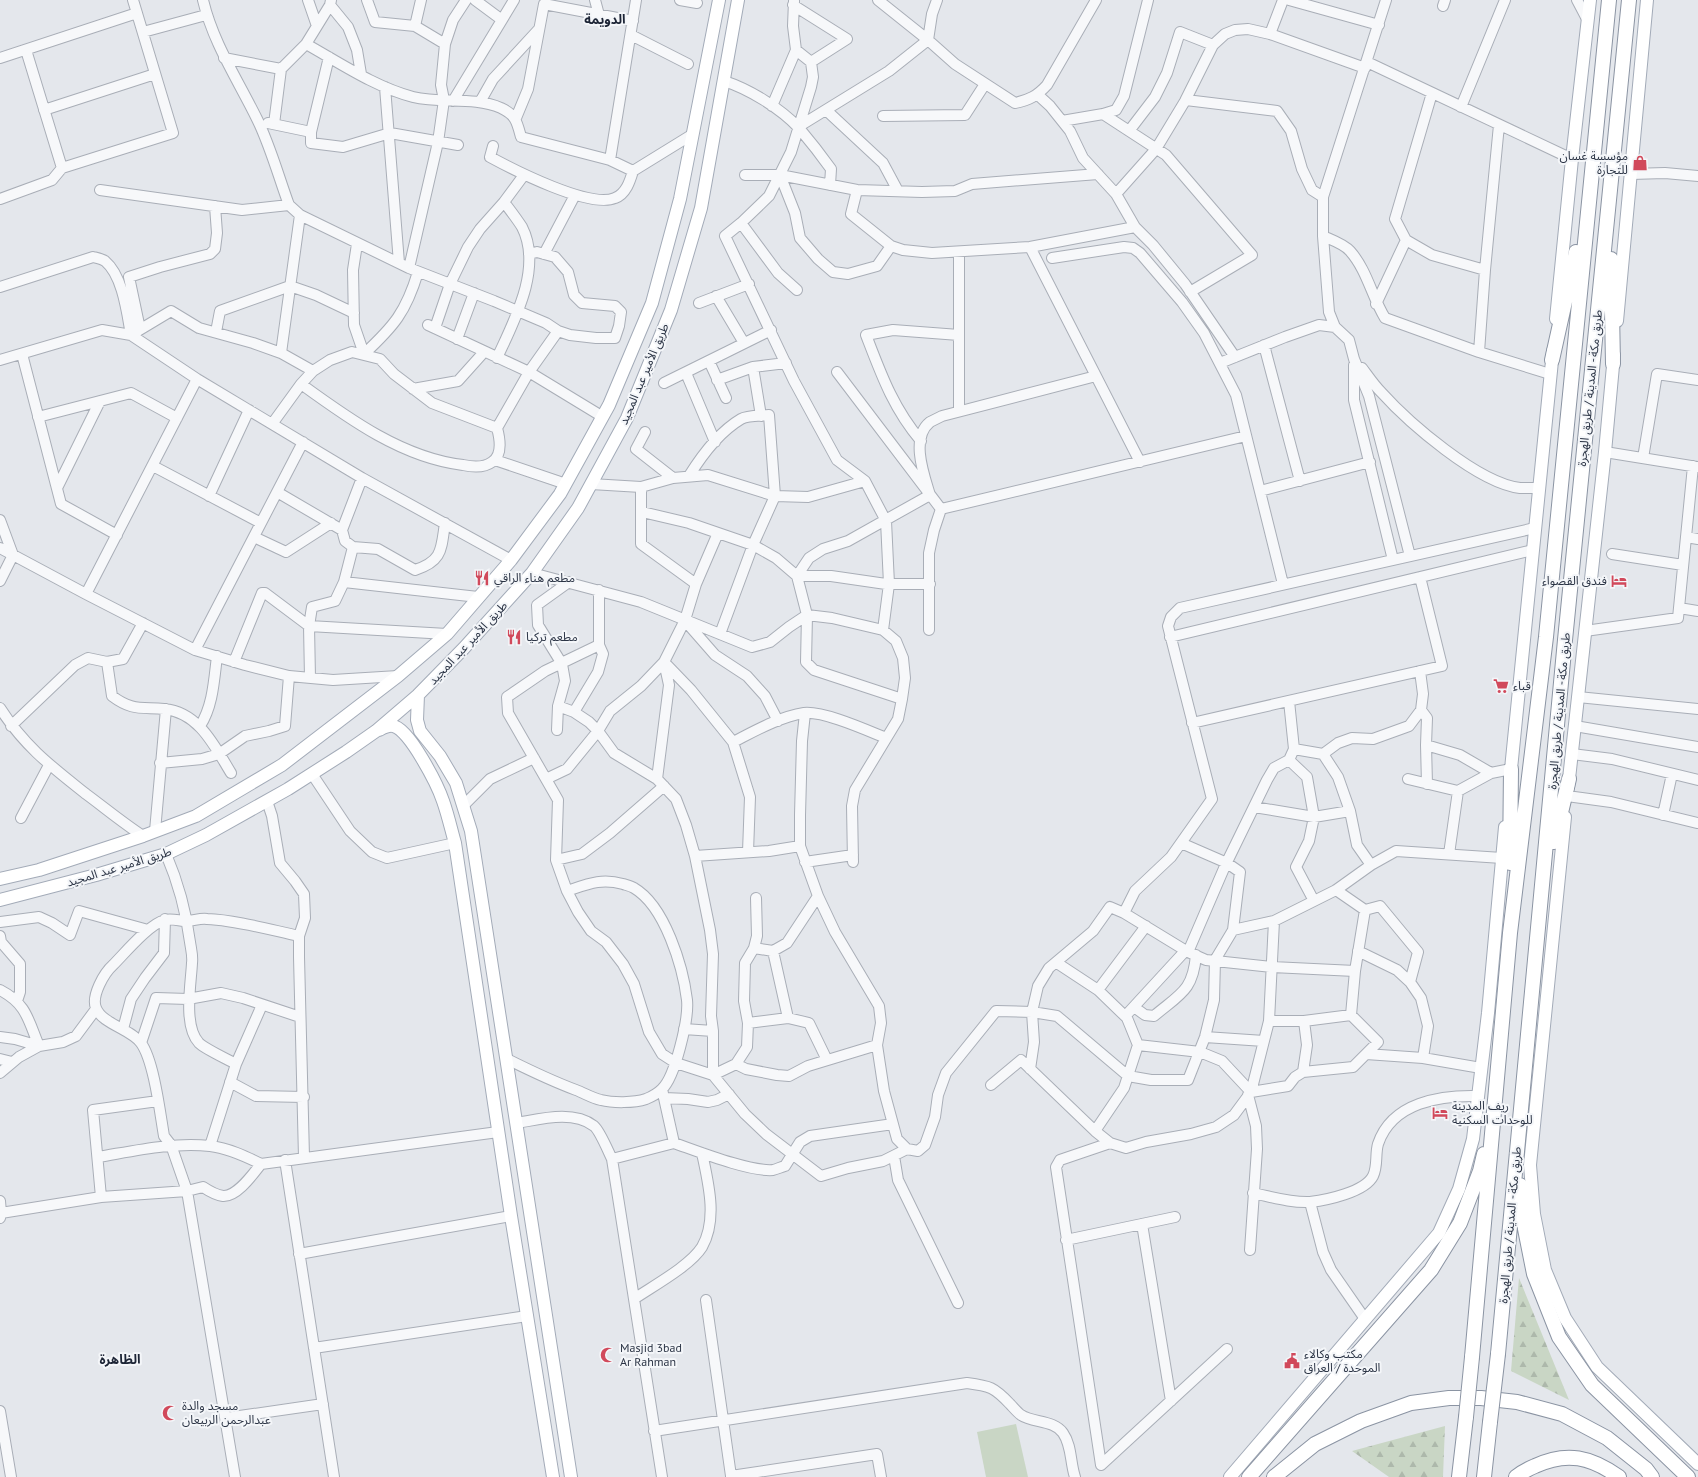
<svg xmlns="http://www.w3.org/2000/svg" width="1698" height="1477" viewBox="0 0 1698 1477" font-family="'PT Sans','Noto Sans Arabic',sans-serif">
	<defs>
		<pattern id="forest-firs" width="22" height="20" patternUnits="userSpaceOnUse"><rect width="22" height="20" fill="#c9d6c5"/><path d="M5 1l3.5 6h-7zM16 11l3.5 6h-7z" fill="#adb8ab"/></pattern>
	</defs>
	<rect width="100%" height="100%" fill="#e4e7ec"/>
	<path fill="url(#forest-firs)" d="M1519,1278l50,122 -58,-29z
		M1445,1426l-2,51h-54l-37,-26z"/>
	<path fill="#c9d6c5" d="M1016,1424l12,53h-42l-9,-45z"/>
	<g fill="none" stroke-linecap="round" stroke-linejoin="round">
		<defs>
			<path id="minor" d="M203,0c10,43 35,80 54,119 13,26 22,59 32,86l11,10 109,53 85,33 52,22 12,8 12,4 26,3h19l4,-12 2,-14 -6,-6 -33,-3 -8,-8 -6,-23 -13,-15 -18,-5 -8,2
				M308,0l9,26
				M367,0l8,22 40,4 30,18
				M475,0l27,20
				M595,0l4,15
				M680,0l17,3
				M878,0l50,40 27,24 60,39c14,-3 22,-7 32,-18l49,-85
				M1289,0l90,25
				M1577,0l11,21
				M330,5l18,22 9,23 4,24
				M793,5l54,34 -36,23 -15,-12
				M1443,6l2,-6
				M415,26l6,-26
				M143,32l63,-17
				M1270,34l13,-34
				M631,35l57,29
				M306,44c34,19 69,43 107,53 29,7 60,-1 88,11 15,7 16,14 20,29l89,23 23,11 60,-37
				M329,57l-18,75v11l32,4 47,-14 68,12
				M0,58l137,-45
				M224,58l57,11
				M811,62l2,15 -2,10 -20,65 -22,44 -28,27 -16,13 69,145 43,79 28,21 21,40 3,63 -6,46
				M1367,62l205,97
				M724,81c25,8 56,27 75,47 11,13 22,27 32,41l-1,16
				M385,87l14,176
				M1432,93l-37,126 11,21 26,15 53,15
				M1038,95l12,11 20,25 13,27 33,36 19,33 18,18 32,39 50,73
				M1186,100l91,11 14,20 11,38 10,21 11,7
				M453,101l61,-101
				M480,102l13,-23 46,-50
				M772,106l24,-56 -3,-24 1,-25
				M1461,107l44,-107
				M44,110l111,-36
				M826,110l57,53 15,28
				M1103,114l63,41 86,100 -62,37
				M883,116l82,-1 20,-31
				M516,118l12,-29 16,-85 89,17
				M1062,121l41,-7 13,-4 8,-14 24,-96
				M268,123l43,9
				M274,124l7,-55 25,-25 24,-39 1,-5
				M798,127l91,-56 39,-31 4,-26 5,-14
				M1129,131l26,-34 12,-24 13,-41 33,13
				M493,146l-3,11c24,13 100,52 125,41 11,-4 15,-17 18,-27
				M610,160l26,-160
				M62,168l111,-35 -40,-133
				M1631,174l34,-1 33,3
				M745,175h35l77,15 65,2 33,-1 17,-7 126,-10
				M780,175l15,38 5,25 18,21 15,13 15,2 29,-8 14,-20
				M100,190l142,20 47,-5
				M857,190l-6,24 40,32 12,4 29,3 98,-6 105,-20
				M1116,194l40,-45 29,-48 28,-56 12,-11 10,-4 13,-1 22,5 95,34
				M0,199l52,-19 10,-12 -36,-118
				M741,223l37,50 19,17
				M1323,236c9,4 21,8 27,15 17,19 22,46 35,67l94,34 71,22
				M357,244l-4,26 1,55 10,29c30,-28 42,-42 54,-82
				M1030,247l110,215
				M959,252v159
				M544,254l31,-59
				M1052,258l72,-11 9,1 7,5 42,49 22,31 32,62 47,189
				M409,268l29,-126 6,-42 -3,-15 4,-41 8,-24 13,-20
				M0,287l93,-30c4,1 9,2 12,4 18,15 22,52 26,74l40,-24 28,17 54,15 28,10 32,18
				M716,296l28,47
				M699,303l50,-19
				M1376,304l30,-64
				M428,325l101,47 74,45
				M1335,327l-6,-15 -6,-76v-39l63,-197
				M435,328l15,-44 18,-37 12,-18 24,-27 20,-27
				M140,329l-11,-52 31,-10 50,-13 5,-5 2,-16 -2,-27
				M216,332l4,-21 70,-25 26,9 38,18
				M457,339l17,-46
				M1264,345l36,136
				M1479,352l6,-82 14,-145
				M281,353l19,-138
				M22,354l39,150 56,31
				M497,358c17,-37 46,-90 25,-131 -5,-8 -12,-17 -18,-25
				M0,360l102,-30 29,5 66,44 165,99 149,82
				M709,361l17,37
				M1220,363l65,-26 34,-12 16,2 14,13 5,19 15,37 41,160
				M1354,365v35l39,160
				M753,367l8,49
				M1362,368c6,8 12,17 19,24 28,31 97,91 139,96 6,0 12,0 18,0
				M837,372l104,137 -7,21 -5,23v77
				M686,373l29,69
				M717,380l36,-13 33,-4
				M664,383l107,-53
				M413,389l45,-8 26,-29
				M38,417l93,-24 46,25
				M272,424l29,-40 12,-13 17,-11 22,-8 28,7 14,15 38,29 65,25c3,11 6,27 -5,34 -8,6 -20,5 -29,3 -60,-7 -114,-46 -162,-81
				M497,428l32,-56 29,-41
				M645,432l-9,17 37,29
				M921,441c-28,-33 -40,-67 -55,-106l27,-5 66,5
				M1605,452l93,15
				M1643,458l14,-84 41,6
				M495,460l71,24
				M153,466l108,57
				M689,476c13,-21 30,-44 52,-57 7,-4 20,-3 28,-4l6,81 -22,49 -33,89
				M591,484l50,3
				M57,488l43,-87
				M1260,491l110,-29
				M277,492l65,38 20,-52
				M209,496l40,-86
				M941,509l305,-73
				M642,512l47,11 64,22 23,13 21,18 10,39 -1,47 8,8 88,29
				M0,520l13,35 -13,26
				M254,537l32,15 45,-29
				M1686,537l12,2
				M353,547l25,2 37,21c28,-9 26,-21 30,-47
				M0,548l86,46 109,56 50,15 44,11 44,4 65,-4
				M1612,554l71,11
				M532,573l109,29 111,45 18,-5 19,-15 18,-12 25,3 51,12 13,11 7,17 2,20 -3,21 -4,20 -43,71 -3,16 1,56
				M797,576l12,-18 14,-9 25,-8 82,-46c-6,-20 -20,-57 0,-73 4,-2 8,-4 12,-6l154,-40
				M797,576h34l55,8h44
				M344,582l134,15
				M696,584l-55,-40v-57l32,-9 35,-3 67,21 33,1 57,-16
				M599,590v55l-54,26 -38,26 1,16 50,87 -2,60 11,31 11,21 13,19 15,11 17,22 11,20 15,48 13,22 14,9 37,12 32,39 21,20 55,42 27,-8 35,-7 24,-12
				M86,594l111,-215
				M1679,608l19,3
				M687,623l28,32 32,21 18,20 13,25
				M1585,631l93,-13 15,-152
				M1170,637l363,-87
				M195,650l108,-208
				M107,662l5,34c20,15 29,11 52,13 35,3 51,38 67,64
				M234,662l28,-69h3l44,33 3,-19 23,-6 9,-19 9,-35 -8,-6 -3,-11
				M664,662l27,28 42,52 17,55 -2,55
				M310,678l-1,-52 138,8
				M1578,697l120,12
				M558,706l16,6 15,10 9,9 16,22 43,26 19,20 10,26 9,31 15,74 3,24 -2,62 2,15v44l23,-11 11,-17 1,-24 -4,-22 1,-38 9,-15 3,-12 -1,-38
				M0,708c24,38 52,59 86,86 19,14 37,29 57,42
				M1421,710l6,8 -1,27 1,39
				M574,712l24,-40 5,-18 -4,-9
				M805,713l-3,28 -2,74v31l18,50 17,36 44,74 2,17 -4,22 7,46 13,48 10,10 11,2 7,-6 10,-28 3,-22 8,-22 50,-62 36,1 25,4 71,60 23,4h37l17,-43 9,-37 1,-40 18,-30 7,-58 -13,-9 -46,-20
				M1192,723l250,-57 -22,-89
				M11,726l64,-61 13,-7 19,4 16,-3 20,-36
				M200,726c13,-20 14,-46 17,-70
				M1575,726l123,21
				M557,730l1,-24 7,-25 -3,-17 -24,-39 -1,-20 32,-23
				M733,742c22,-11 46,-25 71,-29 20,-2 62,17 82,25
				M1426,745l34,10 31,18
				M1294,749l29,5 15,23 12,34 7,34 14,20
				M1323,754l15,-11 14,-5 21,1 36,-13 12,-16 2,-16 -3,-23
				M1572,754l40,5 86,21
				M1289,760l18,17 7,40 -5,24 -13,26 18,34
				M160,763l42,-4 17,-5 26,-18 24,-5 16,-5 4,-50
				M312,774l38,57 22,21 15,6 68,-15
				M546,779l21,-10 31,-38 12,-20 31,-25 23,-24 21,-42 11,-36 22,-51
				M657,779l12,-94 -5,-23
				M1408,779l50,12 33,-18 20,-4
				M1567,796l44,6 86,21
				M267,801l5,15 8,47 15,18 9,13 1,24 -6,18v21l5,200
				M463,806l27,-27 44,-21
				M1254,807l60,10 36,-6
				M1663,815l9,-41
				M21,818l28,-53
				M155,831l11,-122
				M166,854c12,28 20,57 24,88 1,7 3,14 2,21 -1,21 -9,63 7,80 6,6 28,16 37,21
				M1449,854l9,-63
				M695,856l74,-5 31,-5
				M556,860l26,-6 28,-21 54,-47
				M805,862l48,-7
				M1365,910l15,-4 38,46 -8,30
				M1124,913l11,-22 36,-34 41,-58 -44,-173 3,-9 9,-9 355,-80
				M0,922l39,-5 13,6 18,12 9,-24 69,19
				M1233,930l41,-9 62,-31 35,-25 25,-14 106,7
				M0,936l1,6 19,22v28l-3,9
				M754,948l19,3 14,-8 31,-47
				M773,951l15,67
				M1358,951l39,19 13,12 11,16 7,28 -5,32
				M1188,952l37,-86 42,-86 7,-12 15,-8 5,-11 -5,-48
				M1057,963l41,27 29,28 11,27 -14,43 -29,43
				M0,990c27,14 28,30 39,56
				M1098,990l48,-64
				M1134,1007l11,8 9,1c26,-22 39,-25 42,-61
				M1129,1012l57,-62
				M1269,1021h35l47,-6 4,-44 10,-61 -29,-20
				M748,1023l40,-5 21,5 18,37
				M123,1029l8,-30 14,-21 19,-25 1,-34
				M684,1029l29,2
				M0,1037l15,2 24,7
				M1205,1037l59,4
				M141,1043l15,-45 32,1 33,-6 22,5 57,19
				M1138,1045l62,7 22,9 29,31
				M1366,1054l57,4 58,10
				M0,1059l12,3
				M507,1059c22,11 45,22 69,31 8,3 16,8 25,10 12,3 33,3 45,-1 5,-2 12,-6 16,-10 13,-12 27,-70 25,-89 -4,-33 -22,-94 -53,-112 -3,-2 -8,-3 -11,-4 -22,-6 -35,0 -56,7
				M736,1064l10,5 31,6 12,1 19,-10 69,-21
				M1030,1069l4,-27 -2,-30 6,-26 11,-18 44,-37 17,-24 14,6 64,39 18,8 66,7 83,4
				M1303,1072l4,-27 -3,-24
				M0,1073l19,-16 20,-11 24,-4 13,-6 20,-27
				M230,1082l26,14 48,1
				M991,1085l30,-25 74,71 15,12 16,5 20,-6 45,-8 25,-7 18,-12 17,-23 18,-71 5,-100
				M662,1089l12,54c23,8 76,29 99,27 4,-1 8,-3 12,-4l15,-24 10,-6 83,-12
				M1251,1092l37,-6 7,-9 8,-5 50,-5 25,-25 -27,-27
				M1248,1095l8,31 1,23 -7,101
				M664,1098l24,1 20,3 9,-2 12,-6
				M158,1101l-65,9 8,87 86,-6 16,-4c6,4 13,8 20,9 14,1 30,-22 38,-32l237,-32
				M517,1123c24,-4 56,-13 77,3 6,5 14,25 18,33l50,318
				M1110,1143l-50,17 -4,7 45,298 126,-116
				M210,1146l26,-82 26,-59
				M894,1156l4,24 60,123
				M98,1157c36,-6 74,-15 112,-11 18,2 35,10 51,18
				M612,1159l62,-16
				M285,1160l49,317
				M1253,1193c19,4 38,10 57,9 17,-2 55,-10 63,-26 5,-10 2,-22 5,-32 14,-42 63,-49 100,-48
				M0,1201l1,12
				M1310,1202l13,50 8,18 34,49
				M0,1218l1,-5 100,-16
				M1142,1224l29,177
				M1066,1240l109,-23
				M299,1254l212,-38
				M634,1299c19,-13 56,-33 68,-52 16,-28 6,-65 0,-94
				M706,1300l25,176 146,-22 4,23
				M314,1348l213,-32
				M0,1411l11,66
				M226,1418l97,-14
				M654,1431l313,-48c23,3 27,4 43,21 3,3 7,8 11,11 12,8 33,5 42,18 9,13 7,29 12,44
				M235,1477l-48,-286 -16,-46 -7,-9c-4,-23 -10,-75 -23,-93 -10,-14 -39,-19 -45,-35 -5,-12 8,-35 17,-43 12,-12 36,-41 52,-45 6,-2 15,1 21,1 7,0 14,-3 21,-2 29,1 64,11 92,17"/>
			<path id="major" d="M1556,319l16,-160 18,-159
				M1617,321l30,-321
				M418,695l-1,25 3,11 20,25 16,27 15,48 100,646
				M379,730c4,-2 9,-5 14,-4 16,2 45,60 50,75 5,14 8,28 12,42l56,373 42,261
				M1510,779l43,-428
				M1568,788l37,-336 9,-97
				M1565,817l-35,348 4,49 11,56 20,48 32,49 101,97
				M0,879l39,-9 104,-34 53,-20 86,-51 116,-89 49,-42 64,-74 49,-66 49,-89 43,-102 28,-104 39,-199
				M0,900l96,-25 70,-21 40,-19 82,-46 58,-37 30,-21 42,-36 46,-47 68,-75 46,-65 49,-90 44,-108 30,-102 37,-208
				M1230,1477l209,-244 20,-44 14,-50 15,-126 17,-186"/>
			<path id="highway" d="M1611,259l2,105
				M1552,360l24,-108
				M1554,842l15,-63
				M1510,863l1,-94
				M1520,1185l5,44 9,45 25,63 33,48 96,92
				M1498,1354l67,-714 64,-640
				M1472,1357l38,-424 36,-296 63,-637
				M1249,1477l182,-207 29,-47 20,-52 4,-17
				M1274,1477l41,-33 46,-23 50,-18 38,-5h32l36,4 45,12 45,24 39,31 6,8
				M1459,1477l7,-60
				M1484,1477l6,-55
				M1516,1477c6,-5 12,-8 19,-11 32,-15 56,-9 84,11"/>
		</defs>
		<use href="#minor" stroke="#a9aeb7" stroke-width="12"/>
		<use href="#major" stroke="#a3abb8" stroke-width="14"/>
		<use href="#highway" stroke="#8b94a3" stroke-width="16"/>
		<use href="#minor" stroke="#f7f8fa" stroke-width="10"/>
		<use href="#major" stroke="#fff" stroke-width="12"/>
		<use href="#highway" stroke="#fff" stroke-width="14"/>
		<defs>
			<path id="highway-bridge" d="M1466,1417l6,-60
				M1490,1422l8,-68"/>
		</defs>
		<use href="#highway-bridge" stroke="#8b94a3" stroke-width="16" stroke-linecap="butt"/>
		<use href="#highway-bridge" stroke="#fff" stroke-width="14"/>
	</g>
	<defs>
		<symbol id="shop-bare" viewBox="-9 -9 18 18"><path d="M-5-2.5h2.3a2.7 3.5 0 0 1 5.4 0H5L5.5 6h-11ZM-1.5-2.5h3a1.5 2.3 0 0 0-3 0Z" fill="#d1495b" stroke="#f4f6f9" stroke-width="2.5" paint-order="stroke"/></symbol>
		<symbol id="restaurant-bare" viewBox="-9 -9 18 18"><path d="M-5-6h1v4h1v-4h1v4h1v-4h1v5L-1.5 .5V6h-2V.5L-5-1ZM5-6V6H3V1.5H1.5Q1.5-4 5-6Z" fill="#d1495b" stroke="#f4f6f9" stroke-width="2.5" paint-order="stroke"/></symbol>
		<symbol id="hotel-bare" viewBox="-9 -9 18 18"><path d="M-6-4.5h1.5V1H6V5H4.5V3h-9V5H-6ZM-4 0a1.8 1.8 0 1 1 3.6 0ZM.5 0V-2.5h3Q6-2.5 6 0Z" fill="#d1495b" stroke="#f4f6f9" stroke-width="2.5" paint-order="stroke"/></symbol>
		<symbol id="supermarket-bare" viewBox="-9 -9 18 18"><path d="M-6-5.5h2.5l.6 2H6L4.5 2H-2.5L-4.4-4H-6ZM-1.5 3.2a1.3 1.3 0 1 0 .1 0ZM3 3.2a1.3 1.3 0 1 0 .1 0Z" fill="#d1495b" stroke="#f4f6f9" stroke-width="2.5" paint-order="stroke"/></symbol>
		<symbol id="mosque-bare" viewBox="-9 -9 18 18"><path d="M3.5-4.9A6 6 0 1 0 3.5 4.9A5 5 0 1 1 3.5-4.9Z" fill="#d1495b" stroke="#f4f6f9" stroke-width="2.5" paint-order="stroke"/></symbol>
		<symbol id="civic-bare" viewBox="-9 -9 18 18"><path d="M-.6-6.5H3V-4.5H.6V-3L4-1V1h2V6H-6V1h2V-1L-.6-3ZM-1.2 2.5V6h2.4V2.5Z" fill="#d1495b" stroke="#f4f6f9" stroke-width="2.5" paint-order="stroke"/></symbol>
	</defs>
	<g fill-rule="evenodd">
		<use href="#shop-bare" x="1629" y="152" width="22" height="22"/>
		<use href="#restaurant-bare" x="471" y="567" width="22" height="22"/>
		<use href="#hotel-bare" x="1608" y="570" width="22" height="22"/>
		<use href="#restaurant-bare" x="503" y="626" width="22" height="22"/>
		<use href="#supermarket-bare" x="1490" y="675" width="22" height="22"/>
		<use href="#hotel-bare" x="1429" y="1102" width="22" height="22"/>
		<use href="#mosque-bare" x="597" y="1344" width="22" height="22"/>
		<use href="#civic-bare" x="1281" y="1350" width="22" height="22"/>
		<use href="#mosque-bare" x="159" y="1402" width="22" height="22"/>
	</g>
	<g text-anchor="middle" stroke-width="4" stroke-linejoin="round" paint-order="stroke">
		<g font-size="12" fill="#2b3445" stroke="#f4f6f9" text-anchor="start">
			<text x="1628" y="160" text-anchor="end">مؤسسة غسان<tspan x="1628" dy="14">للتجارة</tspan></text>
			<text x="494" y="582">مطعم هناء الراقي</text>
			<text x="1607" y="585" text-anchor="end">فندق القصواء</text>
			<text x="526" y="641">مطعم تركيا</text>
			<text x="1513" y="690">قباء</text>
			<text x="1452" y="1110">ريف المدينة<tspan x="1452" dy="14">للوحدات السكنية</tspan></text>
			<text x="620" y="1352">Masjid 3bad<tspan x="620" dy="14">Ar Rahman</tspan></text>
			<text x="1304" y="1358">مكتب وكالاء<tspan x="1304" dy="14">الموحدة / العراق</tspan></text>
			<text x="182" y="1410">مسجد والدة<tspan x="182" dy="14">عبدالرحمن الربيعان</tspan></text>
		</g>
		<g font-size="12" fill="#2b3445" stroke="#f4f6f9">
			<text transform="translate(644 374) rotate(-67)" y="4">طريق الأمير عبد المجيد</text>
			<text transform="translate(1590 388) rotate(-84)" y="4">طريق مكة - المدينة / طريق الهجرة</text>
			<text transform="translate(468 643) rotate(-47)" y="4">طريق الأمير عبد المجيد</text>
			<text transform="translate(1559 711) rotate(-85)" y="4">طريق مكة - المدينة / طريق الهجرة</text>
			<text transform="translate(119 867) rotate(-17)" y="4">طريق الأمير عبد المجيد</text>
			<text transform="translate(1510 1225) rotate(-85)" y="4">طريق مكة - المدينة / طريق الهجرة</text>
		</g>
		<g font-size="13" font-weight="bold" fill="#1d2536" stroke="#f4f6f9">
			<text x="605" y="24">الدويمة</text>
			<text x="120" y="1364">الظاهرة</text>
		</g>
	</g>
</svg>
